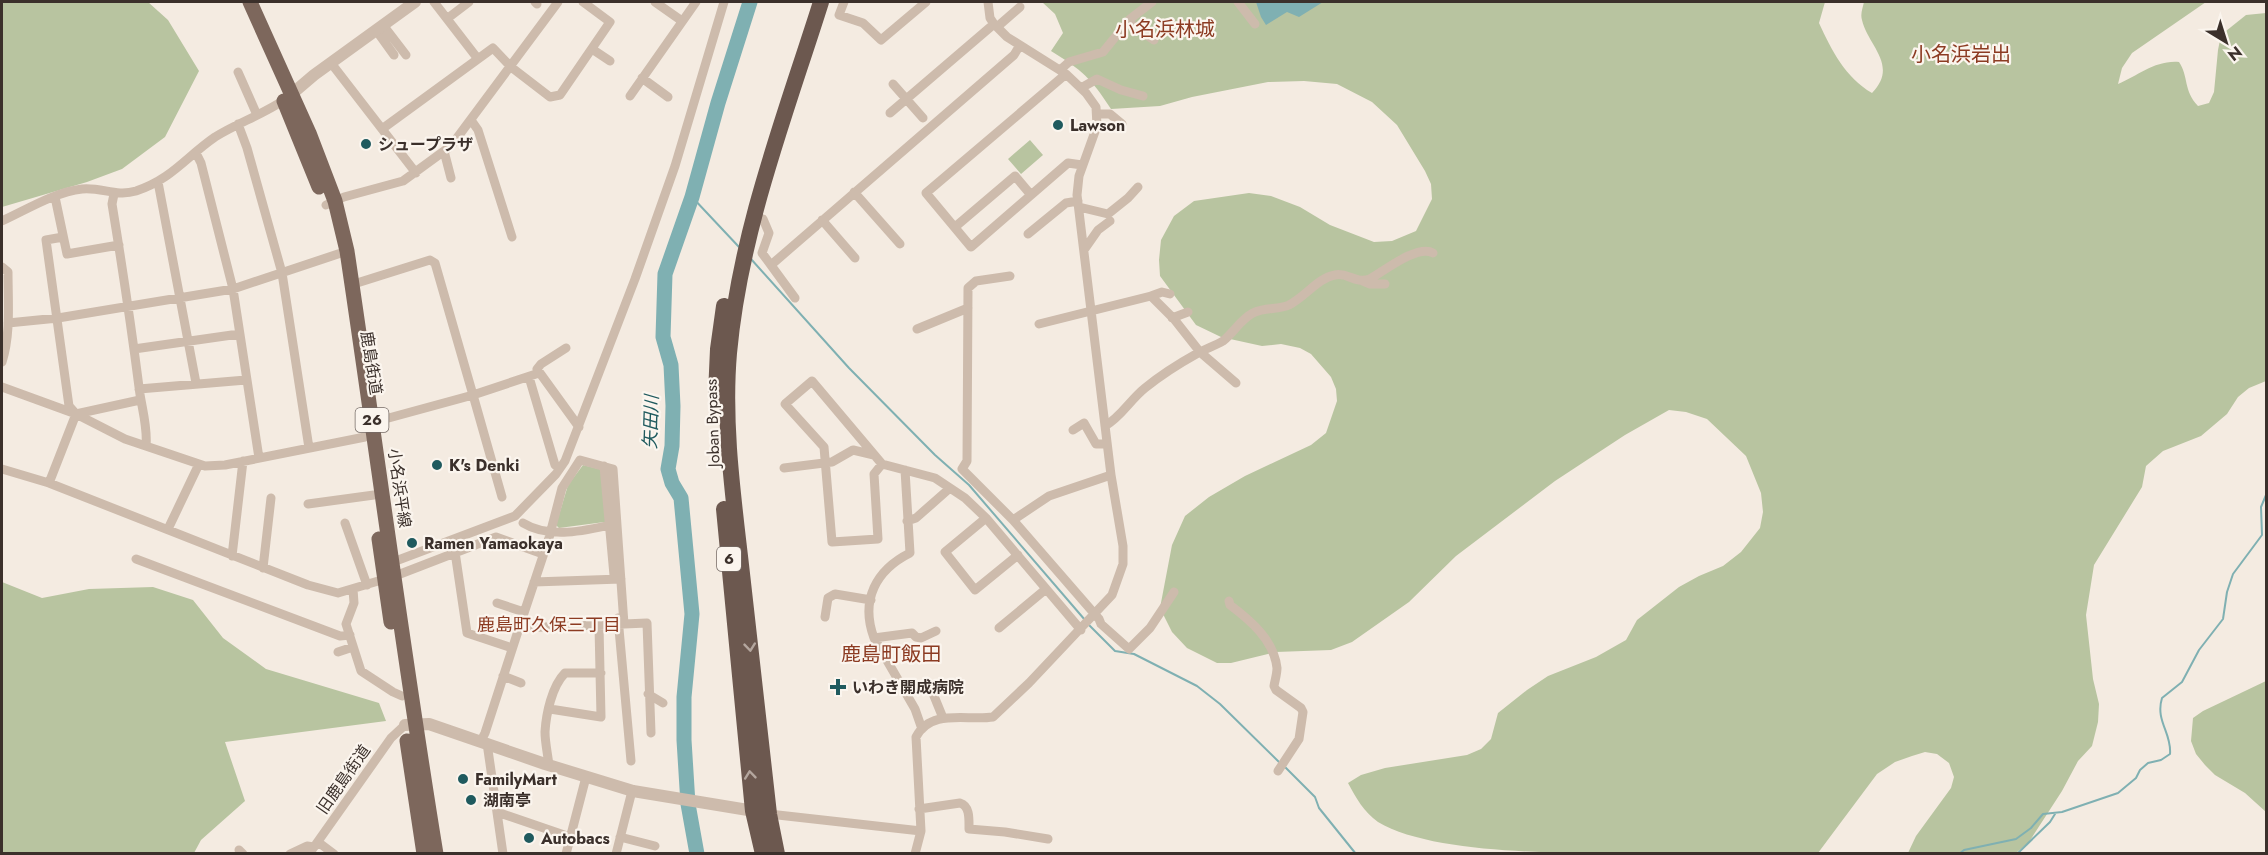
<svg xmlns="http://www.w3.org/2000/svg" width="2268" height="855" viewBox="0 0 2268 855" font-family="Jost,'Noto Sans JP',sans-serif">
	<rect width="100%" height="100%" fill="#f4ebe1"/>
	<path fill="#b8c4a0" d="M2,2h146l20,18 31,51 -34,66 -43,32 -35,13 -85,25z
		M1042,2h783l-6,21c13,28 26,54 53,70 27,-28 -4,-47 -10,-73 -2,-6 1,-13 2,-18h342l-74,51 -10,15 -4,16c20,-8 37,-24 61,-22 10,15 4,28 19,44l11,-3 5,-11 4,-42 3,-15 25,-20 20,-2v368l-17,7 -11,9 -11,17 -26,22 -38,15 -17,15 -4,21 -48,78 -8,50 7,64 6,25 -1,18 -6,24 -14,15 -16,30 -33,51 -13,11h-108l8,-17 35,-48 3,-11 -5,-14 -12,-9 -12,-2 -13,4 -17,6 -18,12 -59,79c-62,0 -124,0 -186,0 -67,0 -199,2 -254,-31 -14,-10 -22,-24 -30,-39l13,-8 24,-7 82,-13 14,-6 10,-10 7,-26 29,-23 21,-14 48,-19 30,-17 11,-20 42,-33 20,-11 24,-10 18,-14 19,-24 3,-16 -2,-19 -15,-37 -39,-37 -21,-7 -17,-2 -44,25 -70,46 -99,75 -47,46 -57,40 -21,8 -55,2 -45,11h-14l-30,-15 -15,-16 -12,-24 12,-63 13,-29 24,-19 36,-21 66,-31 15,-12 11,-32 -1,-12 -5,-12 -20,-23 -11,-6 -19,-4 -19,2 -41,-9 -25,-12 -36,-49 -1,-16 2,-20 13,-24 20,-15 55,-8 22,3 29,11 30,18 44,17 18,-1 24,-10 16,-32 -1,-15 -6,-13 -28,-46 -25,-23 -35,-18 -33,-3 -36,1 -76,15 -32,9 -49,3c-20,-31 -29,-39 -60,-58l12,-18 -8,-19z
		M1030,140l13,15 -22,19 -13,-15z
		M583,465l24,6 5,50 -53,7 -3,-3 12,-40z
		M2,582l40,16 47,-9 64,-2 40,13 30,38 43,31 113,34 7,18 -161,21 20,59 -44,39 -7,13h-192z
		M2266,681v131l-21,-19 -30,-18 -10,-10 -9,-11 -5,-13 2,-23 10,-7z"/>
	<path fill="#7fb0b2" d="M1256,2h67l-24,15 -12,-5 -21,13 -5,-8z"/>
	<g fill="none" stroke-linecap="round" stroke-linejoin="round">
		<path stroke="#7fb0b2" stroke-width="2" d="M692,197l47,50
			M751,259l98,109 86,87 34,30 116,135
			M1089,625l26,26 19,3 63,32 23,18 60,59
			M1284,766l31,31 4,11 37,46
			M1959,854l5,-4 52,-11 15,-11 12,-14 19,-2 56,-19 18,-15 4,-8 8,-7 13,-3 9,-6c2,-21 -15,-33 -8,-56l20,-16 17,-32 24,-31 4,-27 6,-18 29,-39 -1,-28 5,-12
			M2017,854l33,-32 5,-8"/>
		<path stroke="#7fb0b2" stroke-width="15" d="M697,854l-9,-50 -4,-64v-43l8,-83 -11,-116 -9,-15 -4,-14 4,-23 1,-40 -2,-41 -8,-28 2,-63 27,-77 26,-94 32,-101"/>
		<path stroke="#cdbbac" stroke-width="9" d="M434,2l44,57
			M535,2l2,2
			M655,2l27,19
			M844,2l-5,13 24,8 18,17 45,-38
			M1238,2l17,22
			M448,18l21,-16
			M1128,22l26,18
			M383,25l23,30
			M997,27l23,-20
			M376,30l18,25
			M592,49l18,12
			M331,63l85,110
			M1060,70l9,-8 34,-10 27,-33 22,-17
			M238,72l19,43
			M1066,74l-140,119 45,54 97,-84 14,2
			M642,78l26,19
			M893,84l30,34
			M1081,88l16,-9 24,11 22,6
			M630,96l66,-94
			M890,113l104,-89
			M1098,114h12l12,10
			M471,120l7,10 34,107
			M238,124l9,24 35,125 27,175
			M382,129l111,-81 18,19 39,30 10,-2 50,-73 -27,-20
			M444,151l7,27
			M196,153l5,10 32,126 26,169
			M158,182l38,201
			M854,192l46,52
			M114,194l-2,10c10,61 19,121 27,183 2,19 9,39 7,59
			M55,197l12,57 52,-9
			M326,205l18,-8 59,-16 48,-35 107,-144
			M1079,207l29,7 20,-16 10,-11
			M753,218l10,1 6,14 -7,20 33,45
			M822,220l33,38
			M2,221c24,-11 53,-29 80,-32 20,-2 34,8 54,2 36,-12 50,-34 79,-54 22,-14 47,-22 69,-37
			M955,227l60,-51 16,19
			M1028,234l38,-31 12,-2
			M63,237l-17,3 23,166 7,8 64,-14
			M1084,250l14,-20 12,-9
			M771,265l243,-210 6,-10
			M2,267l6,5c0,29 3,62 -6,90
			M1010,276l-34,5 -8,7 -1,173 -5,8 51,51 86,99 2,5 28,25 21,-21 24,-36
			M1363,281l7,3h15
			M357,283l73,-23 5,3 38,132 66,-22
			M1151,296l11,-4 8,2
			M1172,318l16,-6
			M8,323l50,-5 175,-29 114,-38
			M1039,324l112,-28 23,23 26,33 36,31
			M917,329l51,-21
			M566,348l-25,16 -4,5 42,58
			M134,349l105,-15
			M529,377l26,88
			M2,387l74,27 49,25 80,27 20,-1 140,-28
			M139,389l107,-9
			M363,425l110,-30 29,102
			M1105,426c16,-9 25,-26 40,-38 16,-13 35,-25 53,-35 9,-5 17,-7 25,-12 11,-9 18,-22 30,-28 12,-6 25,-3 36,-8 16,-8 29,-27 46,-30 13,-3 19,9 35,4 14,-8 48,-35 63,-26
			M1073,430l11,-7 12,21h11
			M882,464l-8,10 4,65 -46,3 -8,-95 -39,-43 27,-23 70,83 53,14 30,20 21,20 95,112
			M604,466l10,109
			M784,468l48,-6 21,-12 21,5
			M2,469l47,14 259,102 30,8 57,-17 101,-39 47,17
			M905,470l5,83c-34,17 -50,47 -36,85l41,71 7,20
			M49,483l27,-69
			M308,504l66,-9
			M986,518l-41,34 30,38 43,-35
			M1013,520l36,-24 62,-21
			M907,521l9,-3 34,-30
			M345,523l22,62
			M523,523c26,16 62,8 91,1
			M168,529l31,-65
			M455,552l12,81 45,15
			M232,556l11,-95
			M136,559l204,77 10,-1
			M393,562l122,-46 41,-42 9,-13 70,-182 40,-113 49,-164
			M263,568l8,-70
			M534,582l87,-3
			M353,589l1,14 -8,21 15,47 32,21 9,4
			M1229,601l1,4c20,15 44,35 47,63 0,6 -2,12 -3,18l2,4 25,18 2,4 -4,27 -21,32
			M497,603l27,9
			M825,617l3,-19 7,-4 36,6
			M618,618l13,143
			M624,624l23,-1 4,110
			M999,628l47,-39
			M874,638l38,-5 4,4 5,1 15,-7
			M338,652l15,-5
			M503,676l18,7
			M932,691l11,27
			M648,694l15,9
			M550,709l51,8 -2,-91
			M481,741l4,-8 34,-105 30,-90 13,-50 18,-28 33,9 11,155 -105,4
			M487,743l16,111
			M549,766c-1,-11 -4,-23 -4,-34 1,-18 7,-46 20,-59h36
			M919,809l41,-6c10,3 9,16 9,26l36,3 43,7
			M497,812l73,25
			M769,814l152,17
			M620,837l35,9
			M318,842l16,12
			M239,850l4,4
			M290,854l17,-8 7,1
			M309,854l82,-116 14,-13
			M566,854l20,-77
			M616,854l16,-63
			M915,854l6,-23 -5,-94c15,-29 51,-16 77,-20l36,-34 83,-88 11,-31v-18l-12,-71 -34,-280 2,-19 18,-50 -1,-19 -10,-14 -20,-19 -59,-37 -13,-13 -4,-6 -2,-16"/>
		<path stroke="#cdbbac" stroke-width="12" d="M287,98l27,-23 101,-73
			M405,725l24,-1 116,40 88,27 127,21"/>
		<path stroke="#7d675c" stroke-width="15" d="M250,2l59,131 26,68 12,50c30,201 56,402 89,603
			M284,101l35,86
			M379,539l12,83
			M407,741l17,113"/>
		<path stroke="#6c584f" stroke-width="16" d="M716,394l2,-45 6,-43
			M724,509l29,302 10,43
			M777,854l-8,-40c-9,-83 -18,-166 -28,-249 -8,-70 -18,-142 -12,-212 11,-121 56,-237 92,-351"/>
	</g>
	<defs><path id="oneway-chevron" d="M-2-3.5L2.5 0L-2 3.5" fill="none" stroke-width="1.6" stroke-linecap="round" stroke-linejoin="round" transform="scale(1.5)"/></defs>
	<g stroke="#b4a69e">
		<use href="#oneway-chevron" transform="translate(750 647) rotate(84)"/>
		<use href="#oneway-chevron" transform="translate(750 775) rotate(-96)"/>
	</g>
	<g fill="#1f5a5e" stroke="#fbf5ee" stroke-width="2">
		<circle cx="1058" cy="125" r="6"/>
		<circle cx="366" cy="144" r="6"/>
		<circle cx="437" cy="465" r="6"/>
		<circle cx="412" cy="543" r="6"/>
		<path d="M835 678h6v6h6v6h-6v6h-6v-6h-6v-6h6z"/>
		<circle cx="463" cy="779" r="6"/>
		<circle cx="471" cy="800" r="6"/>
		<circle cx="529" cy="838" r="6"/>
	</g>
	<g text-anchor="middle" stroke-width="4.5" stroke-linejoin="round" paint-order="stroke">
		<g fill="#fbf5ee" stroke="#756b66" stroke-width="1.5">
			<rect x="355.5" y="408" width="33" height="24" rx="4.5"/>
			<rect x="717" y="547" width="24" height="24" rx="4.5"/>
		</g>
		<g font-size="15" font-weight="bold" fill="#3b302b">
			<text x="372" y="425">26</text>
			<text x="729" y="564">6</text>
		</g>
		<g font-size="16" font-weight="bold" fill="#3b302b" stroke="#fbf5ee" text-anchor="start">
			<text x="1070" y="131">Lawson</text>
			<text x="378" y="150">シュープラザ</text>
			<text x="449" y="471">K's Denki</text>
			<text x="424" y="549">Ramen Yamaokaya</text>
			<text x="852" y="693">いわき開成病院</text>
			<text x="475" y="785">FamilyMart</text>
			<text x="483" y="806">湖南亭</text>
			<text x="541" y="844">Autobacs</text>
		</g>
		<g font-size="16" fill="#3b302b" stroke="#fbf5ee">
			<text transform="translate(372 363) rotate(81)" y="6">鹿島街道</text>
			<text transform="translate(712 423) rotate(-92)" y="6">Joban Bypass</text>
			<text transform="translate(400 488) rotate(82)" y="6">小名浜平線</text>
			<text transform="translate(343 779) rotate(-55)" y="6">旧鹿島街道</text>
		</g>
		<g font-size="18" font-style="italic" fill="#1f5a5e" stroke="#fbf5ee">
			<text transform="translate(651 422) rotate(-88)" y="6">矢田川</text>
		</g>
		<g font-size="18" fill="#8c3b22" stroke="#fbf5ee">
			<text x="549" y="631">鹿島町久保三丁目</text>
		</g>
		<g font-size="20" fill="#8c3b22" stroke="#fbf5ee">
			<text x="1165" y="36">小名浜林城</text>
			<text x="1961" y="61">小名浜岩出</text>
			<text x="891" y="661">鹿島町飯田</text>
		</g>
	</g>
	<rect width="2268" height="855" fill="none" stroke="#3b302b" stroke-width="6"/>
	<g transform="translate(2226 42) rotate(142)" stroke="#fbf5ee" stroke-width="4.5" paint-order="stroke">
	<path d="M0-4.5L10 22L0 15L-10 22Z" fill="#3b302b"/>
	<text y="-9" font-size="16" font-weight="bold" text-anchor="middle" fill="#3b302b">N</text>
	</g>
</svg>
